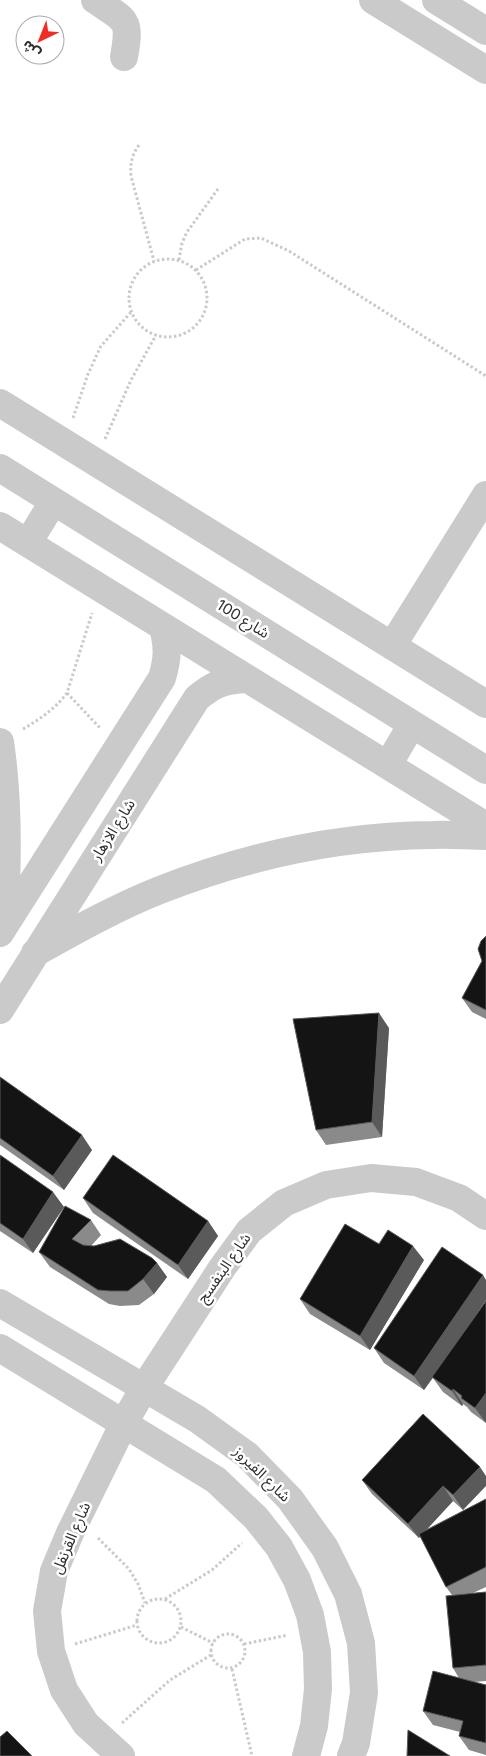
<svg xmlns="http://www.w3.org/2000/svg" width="486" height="1756" viewBox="0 0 486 1756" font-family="Inter,'Noto Sans Arabic',sans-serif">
	<rect width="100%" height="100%" fill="#fff"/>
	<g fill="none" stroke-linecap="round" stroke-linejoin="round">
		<path stroke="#cacaca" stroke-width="3" stroke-dasharray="2.5 2.5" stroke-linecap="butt" d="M139,145c-7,10 -9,18 -8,31l23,85
			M129 298a39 39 0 1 1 78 0a39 39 0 1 1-78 0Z
			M179,260l3,-17 5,-11 31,-43
			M196,270l49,-31 16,-1 28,13 197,125
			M73,418l15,-44 13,-28 31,-35
			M105,439l26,-59 25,-45
			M67,693l33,35
			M23,729c17,-10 32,-20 44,-36l25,-80
			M98,1538l31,31 9,15 7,19
			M137 1621a22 22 0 1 1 44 0a22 22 0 1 1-44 0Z
			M165,1599l47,-29 30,-27
			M181,1627l32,16
			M211 1651a17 17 0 1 1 34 0a17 17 0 1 1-34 0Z
			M75,1644l62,-19
			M244,1644l44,-9
			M232,1669l20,87
			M122,1723l48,-43 41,-25"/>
		<path stroke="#cacaca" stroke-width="28" d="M95,0c31,21 36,18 29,57
			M373,0l113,70
			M436,0l50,31
			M0,403l486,301
			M0,468l486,302
			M0,526l486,300
			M28,543l25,-41
			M392,646l94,-151
			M0,742c9,60 8,121 4,181
			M388,765l24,-41
			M0,933l162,-255c6,-20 6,-31 1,-51
			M35,953c41,-23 82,-46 125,-63 86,-34 180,-54 273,-55 18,-1 35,1 53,1
			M0,1010l197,-312c17,-14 27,-18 50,-19
			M0,1303l197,116 50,36 43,44 35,49 23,46 13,49 3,50 -8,50 -5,13
			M0,1348l216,132 40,38 23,29 18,33 13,35 7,37 1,37 -4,37 -8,30
			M121,1756l-35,-32 -22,-34 -13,-39 -4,-40 7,-40 16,-38 54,-110 20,-35 78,-120 27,-37 35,-28 42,-18 45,-7 45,4 43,16 27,18"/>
	</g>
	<path fill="#8a8a8a" d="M486,936v83l-14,-7 -10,-14 20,-37z
		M389,1028l-7,109 -56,8 -10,-15z
		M0,1077l92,73 -28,40 -64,-45z
		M0,1155l64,52 -31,46 -33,-22z
		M83,1198l125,23 10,15 -30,43 -95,-66z
		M91,1220l10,15 -10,11 66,17 10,14 -13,17 -15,11 -19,1 -11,-2 -59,-37 -11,-15z
		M424,1260l-54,90 -60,-36 -10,-15z
		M486,1280v20l-26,39 26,-38v122l-15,-11 -4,-5 -4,-3 -1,2 -19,-14 -10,-14 -9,12 -40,-27 -10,-15z
		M486,1476l-23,34 -10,-9 -26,28 59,-30v88l-13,6 13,-1v89l-12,1 12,3v70l-17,-5 -10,-14 1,-4 -27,-7 -10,-14 36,-33 -6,-10 -1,-73 -6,-8 -26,-51 -1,2 -47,-44 -10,-14z"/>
	<path fill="#5a5a5a" d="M379,1013l10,15 -7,109 -10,-15z
		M82,1135l10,15 -28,40 -11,-14z
		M53,1192l11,15 -31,46 -10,-14z
		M208,1221l10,15 -30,43 -10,-14z
		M413,1246l11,14 -54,90 -10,-14z
		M157,1263l10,14 -13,17 -11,-15z
		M483,1275l3,5v20l-62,90 -10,-14z
		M453,1389l10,15 -1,2 -10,-15z
		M486,1393v30l-11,-15z
		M480,1467l6,9v10l-23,24 -10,-15z
		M443,1486l10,15 -34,37 -11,-14z"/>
	<path fill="#141414" stroke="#5a5a5a" d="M486,936v74l-24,-12 20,-37 -4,-12 3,-8z
		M379,1013l-7,109 -56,8 -23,-111z
		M0,1077l82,58 -29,41 -53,-38z
		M0,1155l53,37 -30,47 -23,-16z
		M113,1155l95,66 -30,44 -95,-67z
		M65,1206l26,14 -19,19 11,6 11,1 26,-7 32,19 5,5 -14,16 -15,12h-18l-12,-1 -59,-38z
		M345,1224l34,20 9,-14 25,16 -53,90 -60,-37z
		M442,1247l41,28 -69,101 -40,-28z
		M486,1301v92l-11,15 -14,-10 1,-2 -9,-7 -1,2 -20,-14z
		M423,1414l57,53 -27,28 -10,-9 -35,38 -46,-44z
		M486,1499v68l-40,20 -27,-53z
		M486,1592v73l-33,3 -7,-72z
		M433,1671l53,14v58l-27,-7 4,-15 -40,-10z
		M408,1730l42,26h-43z
		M7,1731l25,25h-32v-19z"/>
	<g text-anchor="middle" stroke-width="5" stroke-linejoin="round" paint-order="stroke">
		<g font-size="15" fill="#2d2d2d" stroke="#fff">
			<text transform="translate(243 619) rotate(32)" y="5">شارع 100</text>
			<text transform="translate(113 830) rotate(-58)" y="5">شارع الازهار</text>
			<text transform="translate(224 1268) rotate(-55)" y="5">شارع البنفسج</text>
			<text transform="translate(262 1474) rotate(44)" y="5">شارع الفيروز</text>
			<text transform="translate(71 1538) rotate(-67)" y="5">شارع القرنفل</text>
		</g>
	</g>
	<g transform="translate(40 40) rotate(223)"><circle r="24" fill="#ffffff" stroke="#ababab"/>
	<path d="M0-4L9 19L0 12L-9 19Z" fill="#ef2d24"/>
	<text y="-8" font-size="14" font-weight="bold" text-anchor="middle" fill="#2d2d2d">ش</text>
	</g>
</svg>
